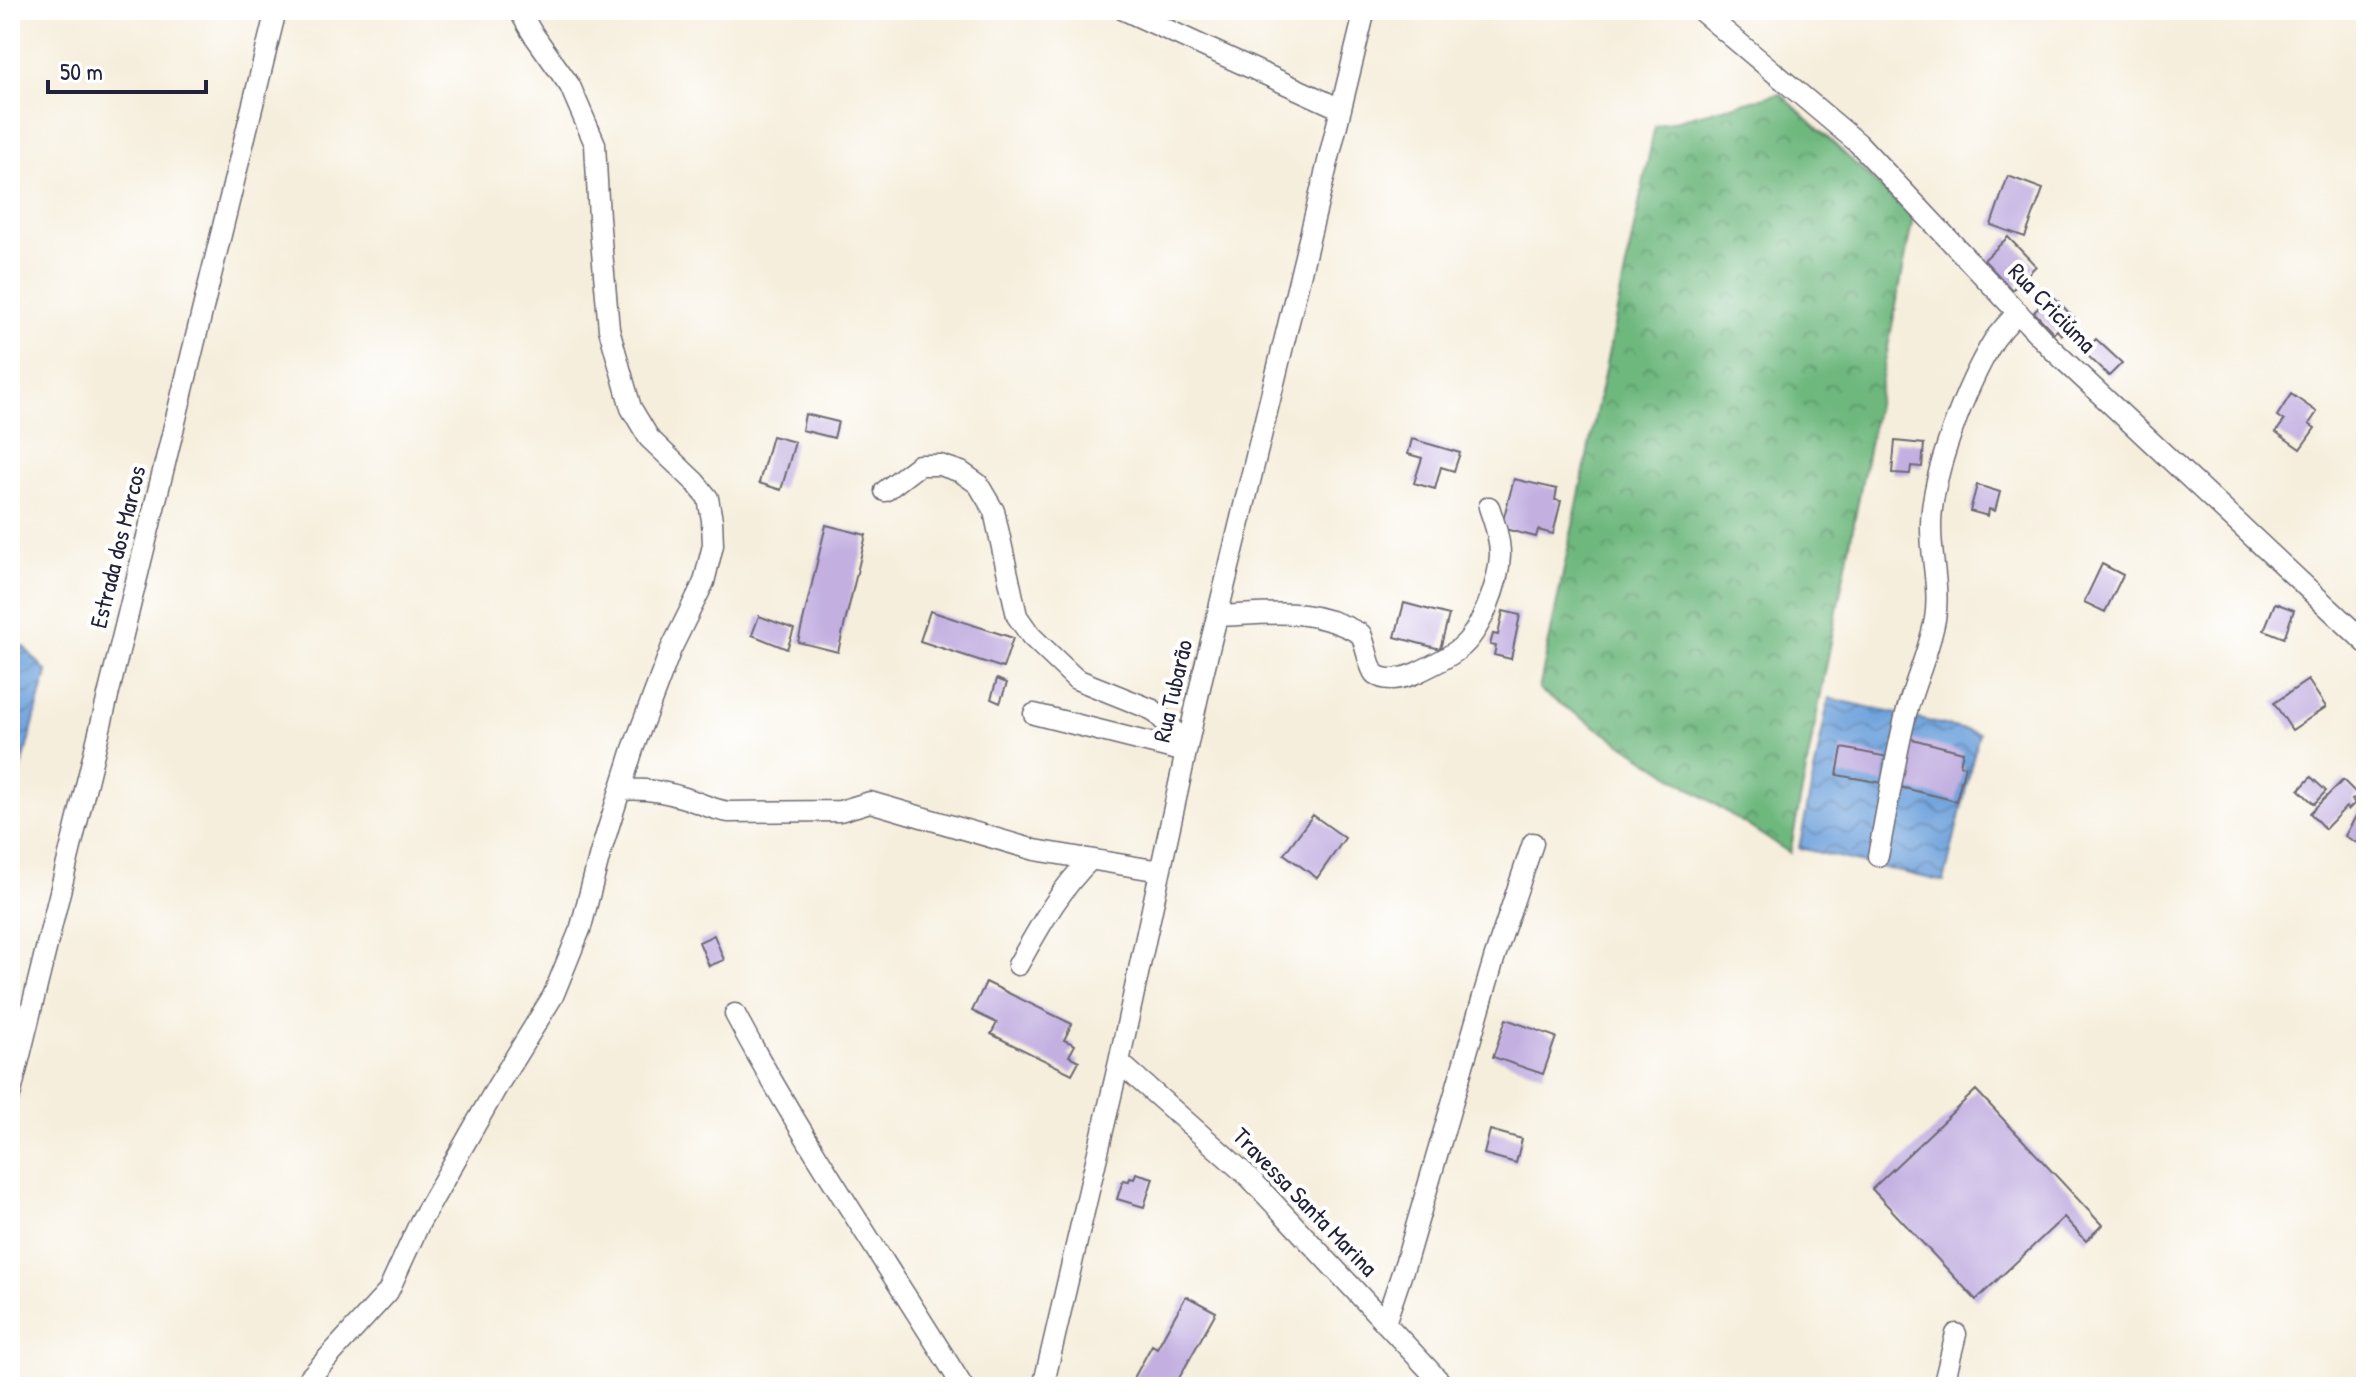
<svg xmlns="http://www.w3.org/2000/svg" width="2376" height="1397" viewBox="0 0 2376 1397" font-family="'Patrick Hand',sans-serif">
	<defs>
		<pattern id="forest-crowns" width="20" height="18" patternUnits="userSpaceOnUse" patternTransform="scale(2)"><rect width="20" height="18" fill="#6eb87e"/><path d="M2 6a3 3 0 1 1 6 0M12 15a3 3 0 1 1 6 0" fill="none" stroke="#5a9568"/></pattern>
		<pattern id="water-waves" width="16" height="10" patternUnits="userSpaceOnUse" patternTransform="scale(2)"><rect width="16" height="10" fill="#6fa3dc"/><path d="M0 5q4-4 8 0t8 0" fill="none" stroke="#5b84b4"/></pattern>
	</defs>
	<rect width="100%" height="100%" fill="#fff"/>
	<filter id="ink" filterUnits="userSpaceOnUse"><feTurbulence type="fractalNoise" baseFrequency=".0125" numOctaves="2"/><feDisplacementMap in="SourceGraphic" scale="16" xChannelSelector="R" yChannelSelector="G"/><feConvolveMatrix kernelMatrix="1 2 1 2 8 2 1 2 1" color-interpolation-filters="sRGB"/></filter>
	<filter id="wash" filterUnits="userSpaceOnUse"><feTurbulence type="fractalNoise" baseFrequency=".006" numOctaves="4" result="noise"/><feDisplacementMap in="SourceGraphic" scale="32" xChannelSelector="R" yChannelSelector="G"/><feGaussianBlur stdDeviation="1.8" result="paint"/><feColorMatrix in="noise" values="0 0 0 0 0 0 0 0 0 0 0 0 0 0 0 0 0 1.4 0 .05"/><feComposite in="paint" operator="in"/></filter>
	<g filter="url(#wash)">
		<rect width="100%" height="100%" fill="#f6eedc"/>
		<path fill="url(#forest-crowns)" stroke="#486d5c" stroke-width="2" d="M1780,93l133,125 -123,635 -251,-163 116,-564z"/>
		<path fill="url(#water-waves)" stroke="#48628c" stroke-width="2" d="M10,643l13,3 24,26 -37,140z
			M1829,698l150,35 -35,149 -145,-34z"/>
		<g id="blocks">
			<path fill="#c3b0e1" d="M2008,176l35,13 -18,48 -34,-12z
				M2008,237l28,29 -24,24 -28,-30z
				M2052,295l24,25 -15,15 -4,-5 -3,3 -20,-21z
				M2096,339l26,24 -13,13 -25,-24z
				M2291,394l26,18 -8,12 6,4 -15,21 -24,-17 8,-11 -7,-5z
				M805,414l33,8 -4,16 -32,-8z
				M772,436l23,6 -14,48 -22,-7z
				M1412,439l48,14 -6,18 -13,-4 -6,22 -21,-6 8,-25 -14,-4z
				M1895,441l29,3 -2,23 -11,-1 -1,8 -18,-1z
				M1514,479l43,10 -2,11 6,1 -8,33 -15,-4 -2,7 -35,-9z
				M1977,485l23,7 -5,19 -6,-2 -1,7 -18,-5z
				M826,525l40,10 -28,117 -40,-10z
				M2102,564l21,11 -18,37 -21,-10z
				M1404,603l45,12 -9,34 -45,-12z
				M2275,603l19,7 -10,28 -20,-8z
				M930,611l83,27 -10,30 -83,-27z
				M1503,611l17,4 -9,44 -17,-4 2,-9 -6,-1 3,-11 5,1z
				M759,616l35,13 -7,20 -35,-14z
				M997,679l10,4 -7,20 -9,-4z
				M2308,680l18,27 -34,23 -18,-27z
				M1908,738l55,14 -3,13 5,1 -9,35 -60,-15z
				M1842,748l46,9 -5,26 -46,-8z
				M2311,777l15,14 -12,13 -15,-14z
				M2343,780l15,15 -6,5 3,3 -7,7 -2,-3 -21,22 -15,-16z
				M2361,807l5,3 -2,37 -19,-11z
				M1313,815l32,23 -28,40 -33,-24z
				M714,935l10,25 -15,6 -10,-24z
				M986,982l86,42 -8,16 11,5 -6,11 10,5 -7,13 -81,-40 6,-11 -25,-12z
				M1506,1019l50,18 -13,37 -50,-17z
				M1976,1090l126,135 -16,16 -22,-24 -88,83 -104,-111z
				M1490,1130l32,9 -6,24 -32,-9z
				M1136,1173l17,5 -9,29 -27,-8 6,-19 6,1 1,-3 4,1z
				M1186,1296l30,16 -42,75h-45l23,-42 5,3z"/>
		</g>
	</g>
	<g filter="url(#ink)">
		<use href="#blocks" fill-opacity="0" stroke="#6c6973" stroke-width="2"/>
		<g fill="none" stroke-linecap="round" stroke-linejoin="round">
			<defs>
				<path id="minor" d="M1124,10l217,99
					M1700,10l158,133 194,206 314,294
					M885,491l34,-26h21l21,7 17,12 16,27 23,105 14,20 45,43 77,31 22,22 11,20
					M1217,616c55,-2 94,-10 144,18 4,9 9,35 14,40 11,9 30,4 41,-1 15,-7 30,-14 43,-24 22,-17 40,-66 41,-94 0,-17 -6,-33 -11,-48
					M1034,714l152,38
					M620,790c23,-2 44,1 65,8 15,5 28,12 44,14l111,-1 30,-9 165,48 125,21
					M1878,856c9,-46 16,-92 27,-138 8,-33 24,-65 30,-99 5,-30 -4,-60 -4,-91 -1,-52 36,-144 63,-188 7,-10 16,-19 24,-28
					M1018,965c21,-37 41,-75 72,-105
					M735,1014c68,129 152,249 228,373
					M1119,1062l131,116 195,209
					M10,1096l266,-1086
					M1385,1323l22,-65 87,-299 39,-116
					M301,1387l87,-95 32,-70 78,-137 55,-89 28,-69 19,-73 33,-105 38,-100 33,-67 9,-37 -1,-25 -4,-22 -13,-16 -46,-44 -18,-30 -22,-79 -10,-111 -4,-74 -25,-58 -39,-55 -12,-21
					M1043,1387l76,-325 83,-384 163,-668
					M1943,1387l13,-53"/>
			</defs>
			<use href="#minor" stroke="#6c6973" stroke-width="23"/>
			<use href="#minor" stroke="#fff" stroke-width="20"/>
		</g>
	</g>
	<g text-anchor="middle" stroke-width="8" stroke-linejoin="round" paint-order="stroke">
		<g font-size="24" fill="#22223b" stroke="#fff">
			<text transform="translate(2052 308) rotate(46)" y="8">Rua Criciúma</text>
			<text transform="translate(118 547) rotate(-76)" y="8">Estrada dos Marcos</text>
			<text transform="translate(1173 691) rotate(-77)" y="8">Rua Tubarão</text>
			<text transform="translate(1305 1202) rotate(46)" y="8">Travessa Santa Marina</text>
		</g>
	</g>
	<rect width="2376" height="1397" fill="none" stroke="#fff" stroke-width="40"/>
	<path d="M48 80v12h158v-12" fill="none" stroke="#22223b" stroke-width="4"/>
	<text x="60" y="80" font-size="24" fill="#22223b" stroke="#ffffff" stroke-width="6" paint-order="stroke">50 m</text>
</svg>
